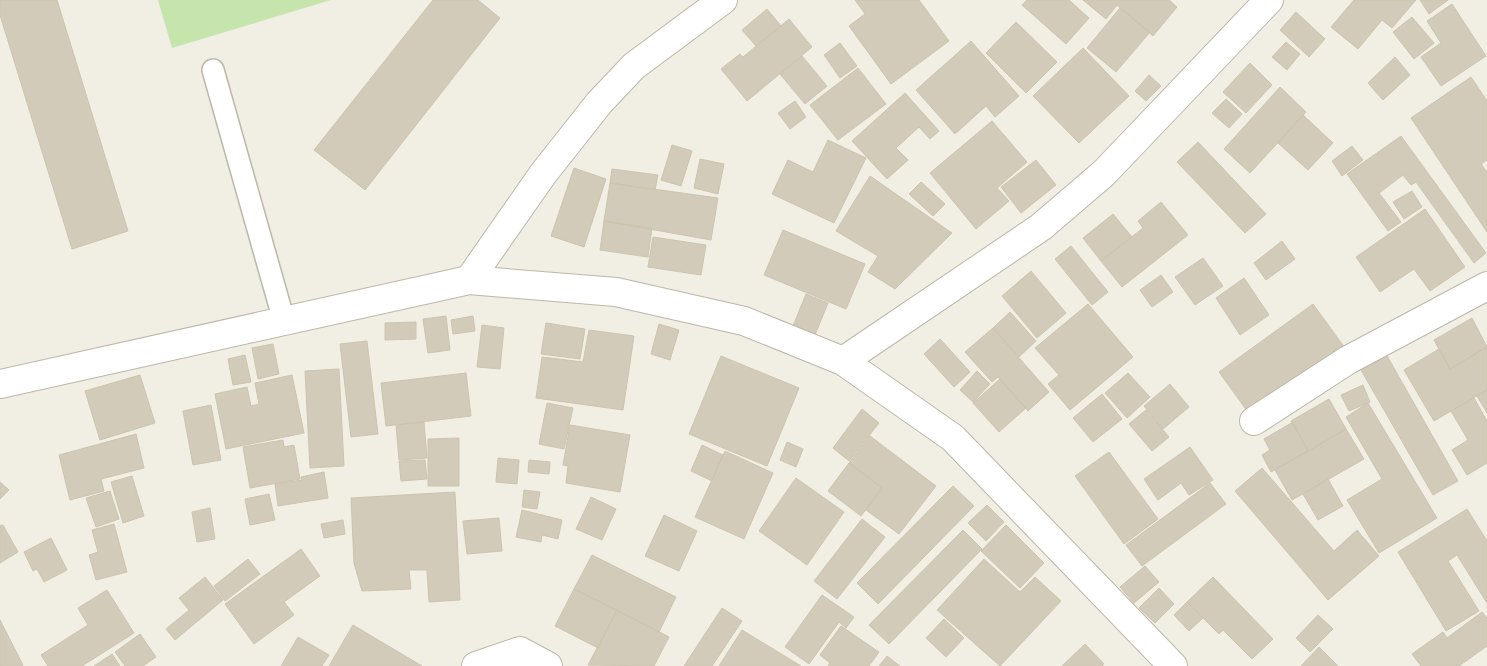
<svg xmlns="http://www.w3.org/2000/svg" width="1487" height="666" viewBox="0 0 1487 666" font-family="'Exo 2',sans-serif">
	<rect width="100%" height="100%" fill="#f1eee4"/>
	<path fill="#c6e5ad" d="M158,0h173l-159,48z"/>
	<path fill="#d2cbba" stroke="#cdc4ad" d="M0,0h57l71,231 -56,18 -72,-234z
		M433,0h45l22,18 -135,172 -51,-40z
		M855,0h64l30,41 -58,43 -42,-58 16,-12z
		M1027,0h42l20,18 -23,26 -44,-39z
		M1083,0h86l8,7 -24,29 -36,-31 -11,14z
		M1354,0h62l-24,28 -10,-8 -24,29 -27,-22z
		M1420,0h28l-19,14z
		M1452,4l34,52 -45,30 -20,-29 20,-14 -14,-22z
		M1120,8l30,24 -34,40 -29,-24z
		M767,9l14,17 -25,20 -14,-16z
		M1296,12l29,27 -16,18 -29,-27z
		M1412,17l22,26 -20,16 -21,-27z
		M789,19l23,28 -65,54 -26,-32 19,-15 3,3z
		M1016,22l41,40 -31,31 -40,-40z
		M971,41l48,55 -24,21 -9,-11 -31,28 -39,-44z
		M1286,42l14,12 -13,16 -15,-13z
		M840,43l17,23 -17,12 -16,-23z
		M1083,48l46,48 -50,47 -46,-47z
		M802,56l25,30 -22,18 -25,-30z
		M1395,57l15,18 -27,25 -15,-17z
		M1250,63l22,22 -26,28 -23,-21z
		M858,68l28,36 -48,36 -28,-35z
		M1149,75l12,11 -15,15 -11,-10z
		M1471,77l16,24v59l-6,4 6,8v60l-76,-114z
		M1280,87l26,25 -56,61 -26,-24z
		M905,93l34,38 -9,8 -11,-12 -23,21 12,12 -21,19 -35,-38z
		M1226,99l16,15 -13,14 -17,-15z
		M795,101l11,16 -16,12 -12,-16z
		M1303,115l30,28 -25,27 -30,-27z
		M992,121l35,41 -30,26 12,13 -33,28 -46,-56z
		M1401,136l85,117 -12,10 -58,-81 -5,3 -8,-10 -24,18 22,29 -13,9 -41,-57z
		M828,140l38,18 -32,65 -62,-29 16,-34 25,12z
		M1198,142l68,72 -21,19 -68,-71z
		M672,145l20,6 -11,35 -20,-6z
		M1352,146l11,14 -21,16 -10,-15z
		M700,159l24,5 -6,30 -24,-6z
		M1036,160l20,25 -35,28 -20,-26z
		M574,168l32,11 -22,68 -33,-11z
		M612,169l46,6 -3,15 -45,-7z
		M870,176l82,57 -57,56 -27,-17 10,-16 -42,-25z
		M921,182l24,22 -12,12 -24,-22z
		M610,183l108,15 -7,42 -107,-19z
		M1412,191l10,16 -18,12 -11,-17z
		M1161,202l27,33 -66,52 -21,-26 42,-33 -5,-7z
		M1425,209l40,58 -35,24 -16,-22 -34,23 -24,-35z
		M1113,214l19,23 -31,24 -18,-23z
		M604,221l48,7 -4,29 -48,-7z
		M783,230l82,34 -19,45 -82,-34z
		M653,237l53,8 -5,30 -53,-8z
		M1282,241l13,18 -29,21 -12,-17z
		M1071,246l37,46 -16,13 -37,-46z
		M1203,258l20,28 -28,19 -20,-28z
		M1031,271l35,42 -29,25 -35,-42z
		M1161,275l12,17 -21,15 -12,-17z
		M1244,278l25,37 -29,20 -24,-37z
		M806,294l22,9 -13,32 -22,-9z
		M1088,304l45,53 -63,53 -22,-26 11,-9 -24,-27z
		M1313,304l32,44 -95,67 -31,-43z
		M1010,312l26,29 -17,16 -26,-29z
		M446,316l4,34 -22,3 -5,-34z
		M473,316l2,15 -22,3 -2,-14z
		M1472,318l15,29 -37,22 -16,-29z
		M416,322v17l-31,1v-17z
		M546,323l39,6 -5,30 -39,-5z
		M659,324l20,6 -9,30 -19,-6z
		M482,325l22,3 -4,41 -23,-2z
		M993,328l56,64 -21,19 -30,-34 -6,5 -27,-30z
		M589,330l45,6 -11,74 -87,-12 6,-41 41,5z
		M940,339l30,33 -16,15 -30,-33z
		M367,341l11,93 -27,3 -11,-93z
		M273,344l6,30 -21,5 -6,-31z
		M1487,347v43l-53,31 -30,-51 35,-21 11,20z
		M1386,354l72,127 -25,14 -72,-125z
		M245,355l6,27 -18,3 -5,-26z
		M721,356l78,32 -32,78 -78,-32z
		M339,369l5,97 -34,2 -5,-97z
		M977,371l13,13 -17,18 -13,-12z
		M466,373l5,43 -85,10 -5,-43z
		M1128,373l22,24 -23,21 -22,-25z
		M140,375l15,48 -55,17 -15,-49z
		M292,375l12,58 -78,16 -11,-55 32,-7 4,19 8,-2 -4,-21z
		M1000,379l26,29 -27,24 -26,-29z
		M1170,384l19,23 -26,22 -19,-23z
		M1363,385l7,17 -21,9 -8,-16z
		M1487,390v23l-10,-17z
		M1102,394l20,25 -29,23 -20,-24z
		M1474,398l13,23v42l-20,12 -15,-25 16,-10 -17,-29z
		M1329,399l17,30 -38,22 -17,-30z
		M547,403l26,5 -9,41 -25,-5z
		M1368,403l69,115 -58,35 -32,-53 35,-21 -36,-62z
		M211,405l10,55 -28,5 -10,-54z
		M862,409l17,14 -30,38 -16,-13z
		M1146,410l23,27 -17,14 -23,-27z
		M424,422l3,36 -28,2 -3,-35z
		M1293,422l15,29 -37,21 -9,-17 8,-5 -6,-11z
		M570,425l60,10 -10,57 -54,-9 2,-17 -5,-1z
		M1346,429l18,30 -72,41 -17,-30z
		M136,434l8,34 -43,11 3,12 -34,9 -11,-45z
		M870,436l66,50 -37,48 -33,-24 16,-22 -33,-25z
		M459,438v48h-31v-47z
		M283,440l1,7 10,-2 6,34 -50,9 -7,-41z
		M787,442l16,7 -7,18 -16,-7z
		M702,445l21,10 -11,26 -21,-10z
		M1190,447l23,33 -24,15 -8,-12 -23,17 -14,-21z
		M725,451l48,22 -29,66 -49,-22z
		M1109,452l49,67 -34,25 -49,-68z
		M498,458l21,2 -2,24 -21,-2z
		M425,460l2,19 -26,2 -2,-20z
		M529,460l21,2 -1,12 -21,-2z
		M849,463l33,25 -21,28 -33,-25z
		M1262,468l72,83 23,-21 22,26 -51,44 -93,-109z
		M324,472l4,26 -50,8 -3,-22 27,-4 -1,-3z
		M132,476l12,40 -21,7 -12,-41z
		M796,478l48,34 -37,53 -48,-34z
		M1328,479l15,27 -25,14 -15,-26z
		M0,482l9,8 -9,9z
		M1210,483l16,21 -84,62 -16,-21z
		M953,486l21,20 -96,98 -21,-21z
		M524,490l16,2 -3,17 -15,-2z
		M110,491l9,28 -23,8 -10,-29z
		M455,492l5,108 -31,2 -2,-32h-18l2,19 -49,2 -8,-28 -3,-65z
		M269,494l6,26 -25,5 -5,-26z
		M591,497l25,12 -14,31 -26,-11z
		M987,505l17,17 -18,19 -18,-18z
		M210,508l5,31 -18,3 -5,-30z
		M1467,509l20,32v62l-30,-48 -9,6 31,50 -33,20 -48,-79z
		M522,510l40,10 -4,19 -16,-4 -1,7 -25,-5z
		M664,515l33,16 -18,40 -34,-15z
		M499,518l3,33 -35,3 -4,-33z
		M862,519l23,18 -48,62 -23,-18z
		M343,520l2,14 -21,4 -3,-14z
		M114,524l13,48 -31,8 -7,-25 9,-3 -6,-22z
		M3,525l15,27 -18,11v-37z
		M1006,525l38,38 -24,25 -39,-37z
		M963,530l19,19 -93,95 -20,-19z
		M51,538l16,32 -23,12 -7,-13 -4,2 -9,-19z
		M301,549l19,27 -36,26 10,13 -40,29 -29,-40z
		M592,555l84,42 -17,35 -85,-43z
		M248,559l12,15 -35,27 -11,-15z
		M984,559l36,33 15,-15 26,24 -61,65 -63,-56z
		M1145,566l14,16 -25,21 -14,-16z
		M205,577l18,23 -48,40 -9,-11 23,-19 -10,-12z
		M1213,577l60,62 -21,20 -29,-29 -4,4 -32,-32z
		M1159,588l15,16 -19,19 -16,-15z
		M574,589l43,21 -19,38 -43,-22z
		M107,590l27,43 -52,33h-34l-7,-11 47,-30 -10,-17z
		M822,595l32,22 -8,11 -7,-6 -30,42 -24,-17z
		M1187,602l16,16 -14,13 -15,-16z
		M722,608l20,13 -30,45h-28z
		M617,610l52,27 -15,29 -66,-1z
		M1482,612l5,6v28l-28,20h-38l-9,-12 31,-22 4,6z
		M1318,615l15,14 -23,23 -14,-14z
		M944,619l20,19 -18,19 -20,-19z
		M0,620l23,45 -3,1h-20z
		M353,625l69,41h-93z
		M841,626l38,26 -10,14h-41l2,-3 -10,-8z
		M742,630l59,36h-82z
		M140,634l16,23 -13,9h-18l-10,-14z
		M298,637l31,18 -7,11h-41z
		M1085,644l19,20 -2,2h-40z
		M1319,647l19,19h-37z
		M112,654l8,12h-26z
		M887,656l13,10h-21z"/>
	<g fill="none" stroke-linecap="round" stroke-linejoin="round">
		<defs>
			<path id="lane" d="M213,70l71,251"/>
			<path id="street" d="M469,280l74,-106 56,-71 35,-37 89,-66
				M843,361l198,-134 63,-54 165,-173
				M0,384l469,-104 147,12 128,29 99,40 110,77 220,228
				M1254,421l94,-61 139,-74
				M476,666l44,-15 28,15"/>
		</defs>
		<use href="#lane" stroke="#bcb7a7" stroke-width="24"/>
		<use href="#street" stroke="#bcb7a7" stroke-width="30"/>
		<use href="#lane" stroke="#fff" stroke-width="21"/>
		<use href="#street" stroke="#fff" stroke-width="28"/>
	</g>
</svg>
